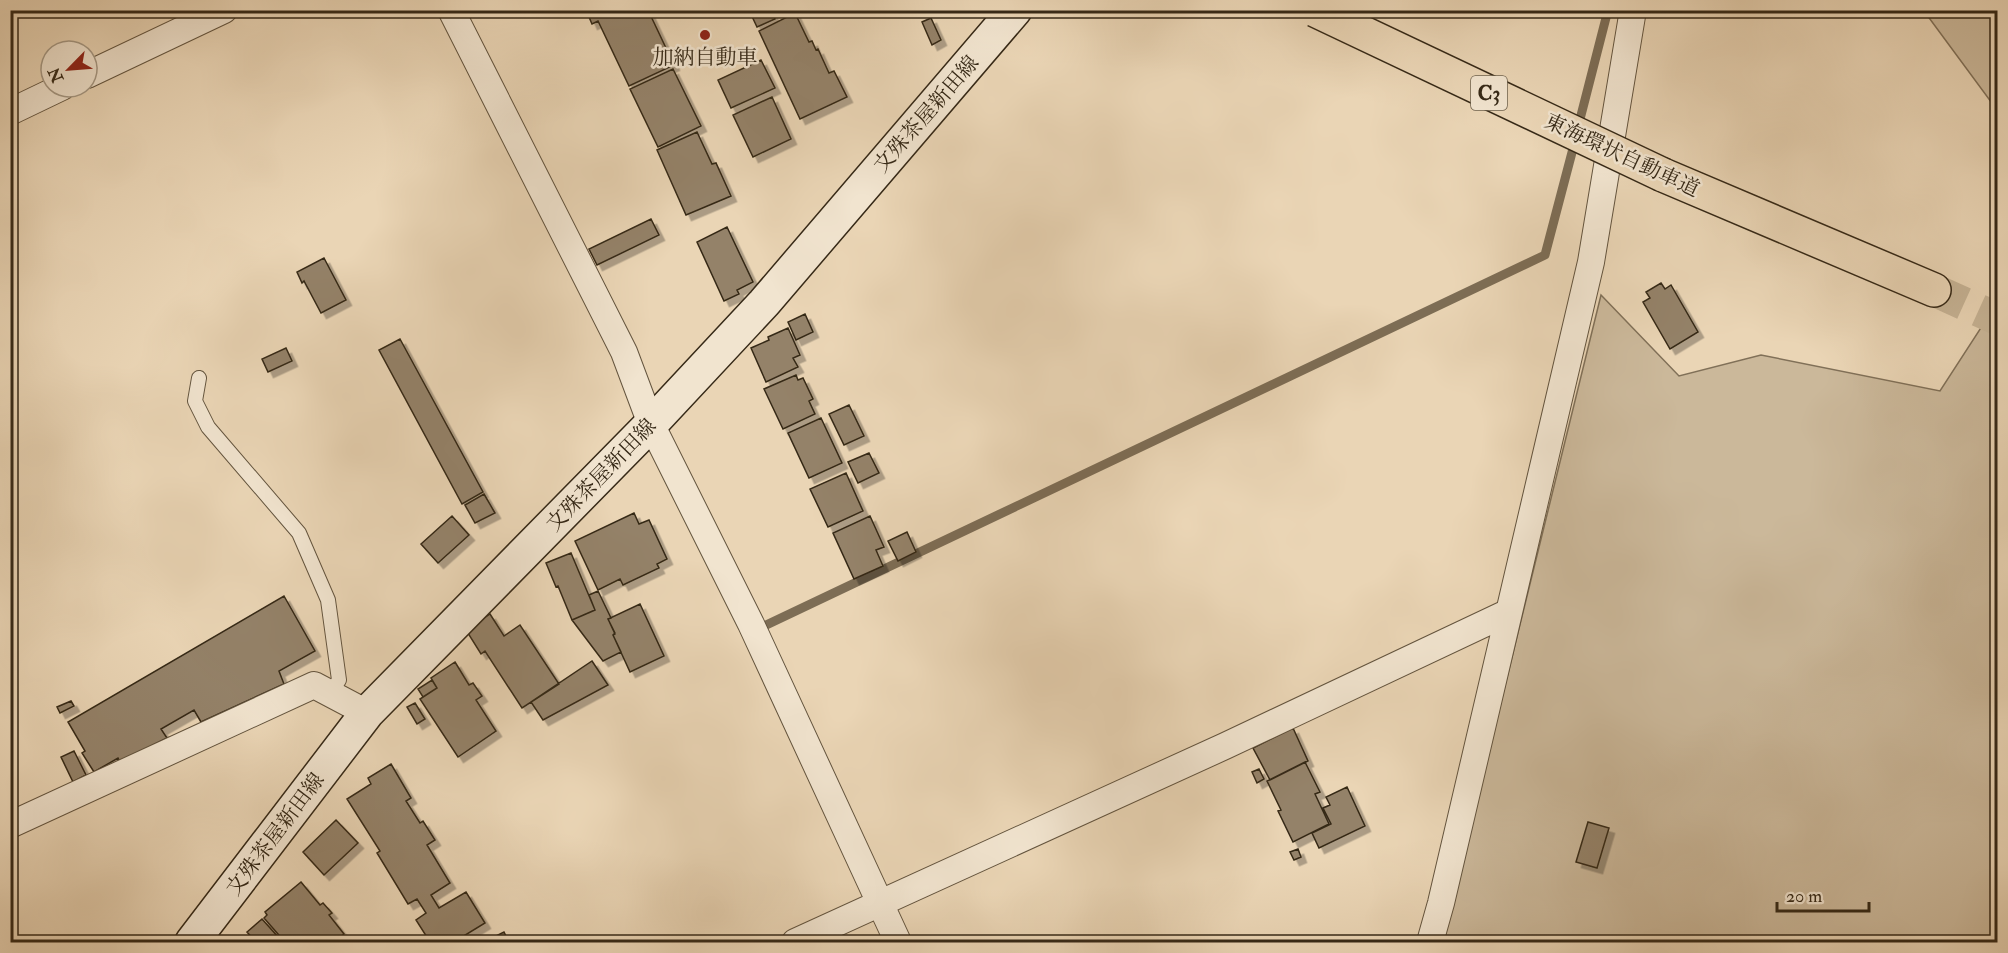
<svg xmlns="http://www.w3.org/2000/svg" width="2008" height="953" viewBox="0 0 2008 953" font-family="'IM FELL Double Pica','Noto Serif JP',serif">
	<defs>
		<filter id="shadow"><feDropShadow dx="5.5" dy="5.5" stdDeviation="0" flood-color="#0004"/></filter>
	</defs>
	<rect width="100%" height="100%" fill="#ead5b5"/>
	<filter id="stains"><feTurbulence type="fractalNoise" baseFrequency=".00333" numOctaves="4"/><feColorMatrix values="0 0 0 0 .2 0 0 0 0 .09 0 0 0 0 .02 0 0 0 .5 -.17"/></filter>
	<radialGradient id="worn" r=".72"><stop offset=".6" stop-color="#630" stop-opacity="0"/><stop offset="1" stop-color="#630" stop-opacity=".3"/></radialGradient>
	<path fill="#cbb89a" stroke="#807058" stroke-width="1.5" d="M1924,11h73v99z
		M1601,295l78,81 82,-21 179,36 57,-88v639h-555z"/>
	<g fill="none" stroke-linecap="round" stroke-linejoin="round">
		<path stroke="#7d6d55" stroke-width="9" d="M1578,127l30,-117
			M760,628l785,-373 30,-114"/>
	</g>
	<path fill="#948269" stroke="#362917" stroke-width="1.5" filter="url(#shadow)" d="M586,10h62l26,55 -45,21 -31,-65 -6,3z
		M749,10h21l5,9 -18,8z
		M795,13l14,29 3,-1 4,9 2,-1 11,24 5,-2 13,26 -47,22 -41,-88z
		M931,18l10,22 -9,5 -10,-23z
		M761,60l14,28 -44,20 -13,-28z
		M673,69l28,57 -43,21 -28,-58z
		M772,97l19,42 -38,18 -20,-42z
		M697,132l15,32 4,-1 15,33 -45,19 -29,-65z
		M651,219l8,16 -62,30 -8,-16z
		M727,227l26,55 -16,8 2,4 -15,7 -27,-59z
		M324,258l22,42 -25,13 -17,-32 -2,2 -5,-11z
		M1661,283l4,6 6,-4 27,47 -28,17 -27,-47 7,-4 -4,-6z
		M805,314l8,18 -17,8 -8,-18z
		M788,328l12,27 -7,3 5,9 -32,15 -15,-34 18,-8 -1,-3z
		M400,339l83,153 -21,12 -83,-154z
		M286,348l6,13 -24,11 -6,-13z
		M796,375l2,5 5,-2 10,21 -4,2 6,13 -32,15 -19,-40z
		M849,405l15,31 -20,9 -15,-31z
		M821,418l21,45 -33,15 -21,-45z
		M869,453l10,20 -21,10 -10,-21z
		M846,473l17,38 -35,16 -18,-38z
		M484,494l11,19 -20,10 -10,-18z
		M634,513l5,11 10,-4 18,39 -10,5 2,4 -36,17 -3,-6 -22,11 -23,-49z
		M452,516l17,19 -31,28 -17,-19z
		M870,516l14,31 -8,3 7,16 -29,13 -21,-46z
		M907,532l9,20 -18,9 -10,-20z
		M571,553l24,57 -23,10 -14,-34 -2,1 -10,-24z
		M598,591l13,27 -3,1 7,15 -2,1 8,17 -18,9 -31,-41 23,-10 -6,-15z
		M284,596l31,55 -36,20 5,13 -83,38 -7,-12 -33,19 6,9 -47,24 -2,-4 -24,14 -12,-19 3,-2 -17,-29z
		M640,604l24,52 -34,16 -17,-37 2,-2 -7,-14z
		M490,614l14,22 16,-11 39,59 -37,24 -37,-57 -4,3 -15,-24z
		M592,661l16,24 -65,35 -12,-18z
		M455,662l14,23 4,-2 9,13 -6,4 20,31 -38,26 -38,-58 17,-11 -6,-10z
		M432,680l5,8 -14,9 -5,-8z
		M71,701l3,5 -14,7 -3,-6z
		M415,703l10,16 -8,5 -10,-17z
		M1293,728l15,33 -38,19 -17,-32z
		M74,751l12,24 -13,7 -12,-25z
		M1305,762l15,30 -5,2 14,30 -36,18 -15,-31 3,-1 -14,-29z
		M391,764l20,34 -5,3 14,22 3,-2 12,19 -8,5 23,38 -19,12 8,13 27,-16 19,31 -31,19h-24l-14,-22 10,-7 -9,-14 -9,5 -31,-51 3,-2 -33,-52 24,-15 -3,-6z
		M1259,769l5,10 -7,4 -5,-11z
		M1347,787l18,39 -46,22 -7,-15 19,-9 -8,-16 7,-3 -4,-8z
		M336,820l22,23 -34,32 -21,-23z
		M1588,822l21,6 -12,40 -21,-6z
		M1298,849l3,8 -7,3 -4,-8z
		M301,882l19,23 3,-2 9,10 -3,2 15,19 -10,8h-49l-21,-24 3,-3 -2,-3z
		M262,919l17,19 -5,4h-7l-2,-1 -9,1 -9,-10z
		M504,932l5,10h-25z"/>
	<g fill="none" stroke-linecap="round" stroke-linejoin="round">
		<path stroke="#c6b395" stroke-width="33" stroke-dasharray="33 16" stroke-linecap="butt" d="M1934,290l64,29"/>
		<defs>
			<path id="service" d="M199,378l-4,23 13,26 91,106 29,67 11,80 -9,14"/>
			<path id="minor" d="M451,10l173,342 27,72 100,200 147,318
				M87,75l137,-65
				M10,112l52,-25
				M10,825l304,-140 53,28
				M795,942l430,-196 284,-134
				M1430,942l11,-39 150,-641 42,-252"/>
			<path id="secondary" d="M192,942l175,-229 284,-289 113,-121 251,-293"/>
			<path id="motorway" d="M1663,175l271,115"/>
		</defs>
		<use href="#service" stroke="#63543e" stroke-width="16"/>
		<use href="#minor" stroke="#63543e" stroke-width="28"/>
		<use href="#secondary" stroke="#362917" stroke-width="36"/>
		<use href="#motorway" stroke="#362917" stroke-width="36"/>
		<use href="#service" stroke="#f1e4cf" stroke-width="14"/>
		<use href="#minor" stroke="#f1e4cf" stroke-width="26"/>
		<use href="#secondary" stroke="#f1e4cf" stroke-width="33"/>
		<use href="#motorway" stroke="#ead5b5" stroke-width="33"/>
		<defs>
			<path id="motorway-bridge" d="M1315,10l348,165"/>
		</defs>
		<use href="#motorway-bridge" stroke="#362917" stroke-width="36" stroke-linecap="butt"/>
		<use href="#motorway-bridge" stroke="#ead5b5" stroke-width="33"/>
	</g>
	<circle fill="#8f2418" stroke="#f1e4cf" stroke-width="2" cx="705" cy="35" r="6"/>
	<g text-anchor="middle" stroke-width="5" stroke-linejoin="round" paint-order="stroke">
		<rect fill="#f1e4cf" stroke="#6e614e" stroke-width="1.5" x="1471" y="76" width="36" height="34" rx="4.5"/>
		<g font-size="20" font-weight="bold" fill="#362917">
			<text x="1489" y="100">C3</text>
		</g>
		<g font-size="21" fill="#362917" stroke="#f1e4cf">
			<text x="705" y="64">加納自動車</text>
		</g>
		<g font-size="21" fill="#362917" stroke="#f1e4cf">
			<text transform="translate(926 114) rotate(-49)" y="7">文殊茶屋新田線</text>
			<text transform="translate(1622 155) rotate(25)" y="7">東海環状自動車道</text>
			<text transform="translate(601 475) rotate(-46)" y="7">文殊茶屋新田線</text>
			<text transform="translate(275 834) rotate(-53)" y="7">文殊茶屋新田線</text>
		</g>
	</g>
	<rect width="2008" height="953" fill="none" stroke="#ead5b5" stroke-width="36"/>
	<rect x="12" y="12" width="1984" height="929" fill="none" stroke="#362917" stroke-width="3"/>
	<rect x="18" y="18" width="1972" height="917" fill="none" stroke="#362917" stroke-width="1.5"/>
	<g transform="translate(69 69) rotate(245)"><circle r="28" fill="#f1e4cf" stroke="#a69985" stroke-width="1.5"/>
	<path d="M0-4.5L10 22L0 15L-10 22Z" fill="#8f2418"/>
	<text y="-9" font-size="16" font-weight="bold" text-anchor="middle" fill="#362917">N</text>
	</g>
	<path d="M1777 902v9h92v-9" fill="none" stroke="#362917" stroke-width="3"/>
	<text x="1786" y="902" font-size="18" fill="#362917" stroke="#f1e4cf" stroke-width="4.5" paint-order="stroke">20 m</text>
	<rect width="100%" height="100%" filter="url(#stains)"/>
	<rect width="100%" height="100%" fill="url(#worn)"/>
</svg>
